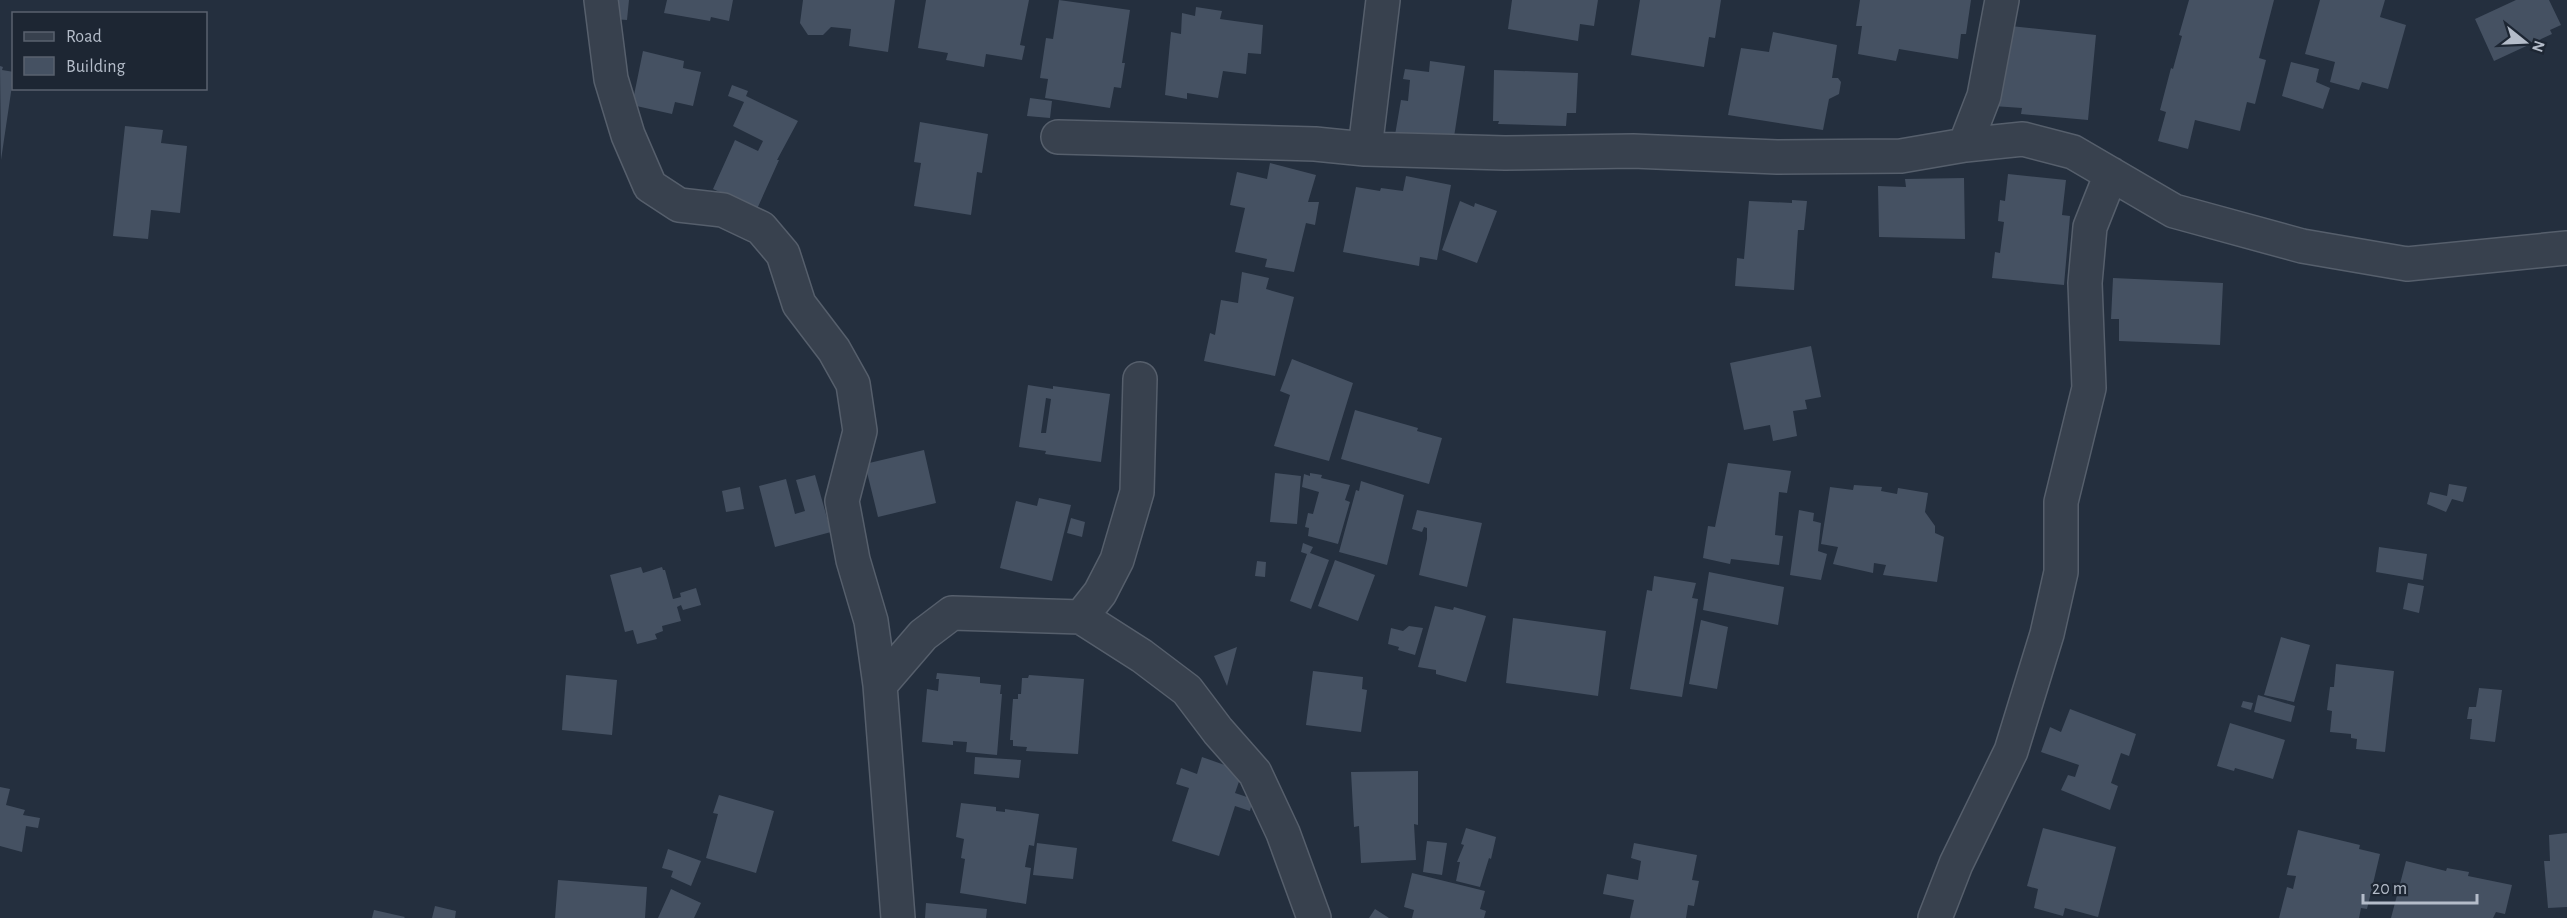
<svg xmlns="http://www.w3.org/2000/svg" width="2567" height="918" viewBox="0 0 2567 918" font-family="'Alegreya Sans',sans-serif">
	<rect width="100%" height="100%" fill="#242f3e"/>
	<path fill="#455162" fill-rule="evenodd" d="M616,0h13l-2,20 -14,-1z
		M667,0h66l-4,21 -18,-4 -1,4 -46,-8z
		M803,0h92l-7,52 -39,-6 2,-17 -20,-2 -8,8h-15l-8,-12z
		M926,0h103l-9,45 5,1 -3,14 -36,-6 -2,13 -38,-7 2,-7 -30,-5z
		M1059,0l71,10 -8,53h3l-4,25 -7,-1 -4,21 -65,-10 3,-19 -8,-1 6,-40 7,1z
		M1512,0h86l-4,26 -14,-2 -2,17 -70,-12z
		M1640,0h81l-6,38 -6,-1 -5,30 -73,-12z
		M1860,0h111l-5,34h-5l-3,25 -59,-10 -3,12 -38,-7 4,-28h-6z
		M2189,0h85l-15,58 7,2 -11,44 -8,-2 -7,29 -45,-11 -7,29 -30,-8 8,-29 -6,-2 11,-42 2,1 9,-33 -3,-1z
		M2320,0h65l-5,17 26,8 -18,64 -26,-7 -3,8 -29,-8 5,-20 -30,-8z
		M2516,0h33l12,25 -11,5 2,4 -58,27 -19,-42z
		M1196,7l26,4 -2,8 43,6 -2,29 -13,-1 -2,21 -23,-3 -5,27 -31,-5v6l-22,-4 6,-63 10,2 1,-21 13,3z
		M2001,25l95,10 -8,85 -67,-6 1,-6 -29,-2z
		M1773,32l64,13 -5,33h6l3,4 -2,12 -10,5 -6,31 -95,-15 13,-67 28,4z
		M643,51l41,10 -1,7 18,4 -8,34 -18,-4 -3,12 -40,-9z
		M1430,61l35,5 -11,71 -25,-3 -1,5 -33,-4 6,-35 7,1 2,-21 -7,-1 2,-10 24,3z
		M2291,62l28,7 -3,13 14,6 -7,21 -41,-13z
		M0,66l3,1 -1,3 12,2 -13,88z
		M1494,70l84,3 -2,40h-9l-1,13 -68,-2 1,-3h-6z
		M732,85l16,6 -2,5 52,25 -21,39h2l-22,49 -44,-20 22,-49 23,11 5,-10 -30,-15 11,-24 -16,-6z
		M1030,98l22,3 -2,17 -23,-2z
		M920,122l68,12 -6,39 -5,-1 -6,43 -57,-9 7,-43 -7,-1z
		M125,126l38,4 -2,13 26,3 -7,67 -29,-3 -3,29 -35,-3z
		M1270,163l46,12 -8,27h11l-4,23 -9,-2 -12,49 -29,-5 2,-8 -32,-7 10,-44 -15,-3 7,-33 30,7z
		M2008,174l58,6 -4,35 8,1 -6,69 -72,-7 3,-26 5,1 4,-31 -6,-1 2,-21 5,1z
		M1406,176l45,9 -14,75 -17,-3 -1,9 -76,-14 13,-65 24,4 1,-3 22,3z
		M1964,178l1,61 -86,-2 -1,-51 28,1 -1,-8z
		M1792,200l15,1 -3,29h-6l-4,60 -59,-4 2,-28 7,1 5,-58 43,2z
		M1460,201l14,6 1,-4 22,8 -20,52 -35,-13z
		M1242,272l27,6 -3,11 28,8 -19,79 -71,-15 6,-28 5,2 6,-35 17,3z
		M2113,278l110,5 -3,62 -101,-4v-22h-8z
		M1811,346l10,51 -16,3 2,9 -14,2 4,25 -24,5 -3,-16 -26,5 -14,-67z
		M1292,359l61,24 -24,78 -55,-15 16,-51 -10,-4z
		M1028,385l25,4v-3l57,8 -9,68 -56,-8 1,-3 -27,-4zM1046,398l5,1 -5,34h-5z
		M1355,410l63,18 -1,3 25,7 -13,46 -88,-25z
		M924,450l12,53 -58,14 -13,-53z
		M1728,463l63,8 -4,22 -8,-1 -4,43 8,1 -4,29 -48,-6 -1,5 -27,-6 5,-32 7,1z
		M1275,473l26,3 -4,48 -27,-2z
		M1310,473l12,2 -1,3 29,7 -5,15 5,2 -12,42 -30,-8 1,-8 -4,-1 3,-14 5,1 6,-22 -17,-5 2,-13 6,2z
		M815,475l16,57 -56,15 -16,-61 27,-7 9,35 10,-3 -9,-31z
		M1361,481l43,14 -17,70 -48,-13 17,-62 3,1z
		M2449,484l18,3 -4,15 -11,-3 -6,13 -19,-8 3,-12 17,4z
		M1854,485l28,2 -1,4 16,3 1,-6 30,5 -3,19 10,14v7l9,4 -7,45 -54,-7 3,-10 -12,-2 -1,10 -40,-9 5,-17 -17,-3 9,-57 23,3z
		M740,487l4,22 -18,3 -4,-21z
		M1039,498l32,7 -19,76 -52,-13 16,-67 21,5z
		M1417,510l65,13 -15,64 -48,-12 8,-36v-11l-3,-1 -2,5 -10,-3z
		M1799,510l15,3 -1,8 8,2 -3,28 9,3 -6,26 -31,-5z
		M1071,518l14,4 -3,15 -15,-4z
		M1303,543l10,4 -3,6 19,7 -18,49 -21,-8 17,-47 -6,-2z
		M2379,547l48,7 -4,26 -47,-8z
		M1335,560l40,15 -17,46 -40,-15z
		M1257,561l9,1 -1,15 -10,-1z
		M641,567l2,6 19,-6 1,3h2l8,29 8,-2 -1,-4 16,-5 5,17 -18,5 -2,-5 -4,2 4,14 -19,5 1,5 -8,3 2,5 -20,5 -4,-14 -8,2 -15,-57z
		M1709,572l75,15 -6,38 -75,-15z
		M1654,576l42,7 -4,15 6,1 -16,98 -52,-8 17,-99 5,1z
		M2408,583l16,3 -5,27 -16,-4z
		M1435,606l18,4 1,-3 32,9 -20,66 -30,-8v-4l-18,-3z
		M1513,618l93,13 -8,65 -92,-13z
		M1701,620l27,7 -11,62 -28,-5z
		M1409,626l14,2 -8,27 -17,-5 1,-3 -11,-3 3,-16 12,3z
		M2281,637l29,8 -16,57 -30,-7z
		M1237,647l-10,39 -13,-30z
		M2336,664l58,7 -9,81 -29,-3 1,-10 -6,-1v-4l-21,-2 2,-21 -5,-1 3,-23h4z
		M1313,671l50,6 -1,12 5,1 -6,42 -55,-7z
		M937,673l43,4v6l21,2 -1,9h2l-5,61 -31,-3 1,-10 -14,-1v4l-31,-3 5,-53 11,2 1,-12h-3z
		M566,675l51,5 -5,55 -50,-5z
		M1029,675l55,4 -6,75 -52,-3 1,-4 -14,-1v-6h-3l3,-41h5v-5h3l1,-16h6z
		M2479,688l23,2 -7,52 -25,-3 2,-20h-5l2,-12h7z
		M2258,695l37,11 -4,16 -37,-10z
		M2243,701l10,2 -2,7 -10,-3z
		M2070,709l66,25 -7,22 -8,-3 -10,30 7,3 -8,24 -49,-20 7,-15 7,2 4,-12 -38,-13 9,-25 11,5z
		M2230,723l55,17 -12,39 -38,-11 -1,3 -17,-5z
		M975,757l46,3 -2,18 -45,-4z
		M1202,757l34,12 6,4 -7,20 18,6 -3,12 -15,-5 -16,50 -47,-15 17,-53 -13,-4 5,-16 16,6z
		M1418,771v54l-4,-1 2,36 -55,3 -2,-37 -5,1 -3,-55z
		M0,787l10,2 -4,16 19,5 -2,5 17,3 -2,10 -12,-2 -4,26 -22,-6z
		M719,795l55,16 -18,62 -50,-15 12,-44 -5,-1z
		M961,803l35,4v4l9,1v-3l34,5 -5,32 -5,-1 -4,22 6,1 -5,36 -66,-11 5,-34 -4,-1 3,-19 -8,-2z
		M1466,828l30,9 -5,22 -2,-1 -9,29 -24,-6 4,-19h-3l7,-17 -3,-1z
		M2043,828l73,19 -18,70 -33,-9 -2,8 -29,-8 4,-19 -11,-3z
		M2298,830l62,15 -1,4 21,5 -13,55 -6,-1 -2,10h-80l8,-31 6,2 3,-13 -9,-1z
		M2567,833v74l-19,1 -4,-47h6l-1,-26z
		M1427,841l20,2 -5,32 -19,-3z
		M1037,843l40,5 -4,31 -40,-4z
		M1634,843l63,12 -5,25 7,1 -5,25 -6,-1 -2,13h-56l4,-18 -31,-6 4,-20 31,6 3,-19 -10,-3z
		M668,849l33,12 -10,25 -20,-9 2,-6 -11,-3z
		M2406,861l40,10 1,-3 22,4 -1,4 44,9 -7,29 -9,-2 -3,6h-102z
		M1412,873l73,18 -5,18 6,2 -2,7h-72l2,-8 -10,-3z
		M558,880l89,7 -2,31h-90z
		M671,889l30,14 -7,15h-36z
		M926,903l61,6 -1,9h-61z
		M435,906l21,5 -1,7h-23z
		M1375,909l14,9h-20z
		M374,910l31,7 -1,1h-32z"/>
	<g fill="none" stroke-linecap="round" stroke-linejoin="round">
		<defs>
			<path id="street" d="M601,0l10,79 17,56 22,51 29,19 44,5 38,18 22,26 16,50 35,46 19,34 7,47 -18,70 11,59 18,61 9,64 18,233
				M1058,137l257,7 50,5 140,4 128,-2 144,6 124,-1 64,-11 58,-6 50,13 101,59 128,35 105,18 160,-16
				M1965,145l19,-49 18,-96
				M1365,149l18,-149
				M1081,617l61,39 45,34 31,41 37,42 28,60 31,85
				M880,685l43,-50 29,-22 129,4 19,-24 17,-33 20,-68 3,-113
				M1935,918l21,-54 55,-113 36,-117 14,-62v-70l28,-114 -4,-105 5,-56 21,-53"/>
		</defs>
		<use href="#street" stroke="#565f6c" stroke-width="36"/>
		<use href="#street" stroke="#38414e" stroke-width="33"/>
	</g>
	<rect x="12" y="12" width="195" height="78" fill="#1d2633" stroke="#59626f" stroke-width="1.5"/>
	<rect x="24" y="32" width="30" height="9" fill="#38414e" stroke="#59626f" stroke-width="1.5"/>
	<text x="66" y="42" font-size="18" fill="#b4bcc9">Road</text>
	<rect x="24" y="57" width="30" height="18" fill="#455162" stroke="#59626f" stroke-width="1.5"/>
	<text x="66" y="72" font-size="18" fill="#b4bcc9">Building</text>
	<g transform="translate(2525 42) rotate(108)" stroke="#1d2633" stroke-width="4.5" paint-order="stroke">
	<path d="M0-4.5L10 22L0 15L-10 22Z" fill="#b4bcc9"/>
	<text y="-9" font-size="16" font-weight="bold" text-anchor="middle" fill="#b4bcc9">N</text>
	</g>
	<path d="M2363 894v9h114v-9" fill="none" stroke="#b4bcc9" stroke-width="3"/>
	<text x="2372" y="894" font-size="18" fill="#b4bcc9" stroke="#1d2633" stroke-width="4.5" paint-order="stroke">20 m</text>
</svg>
